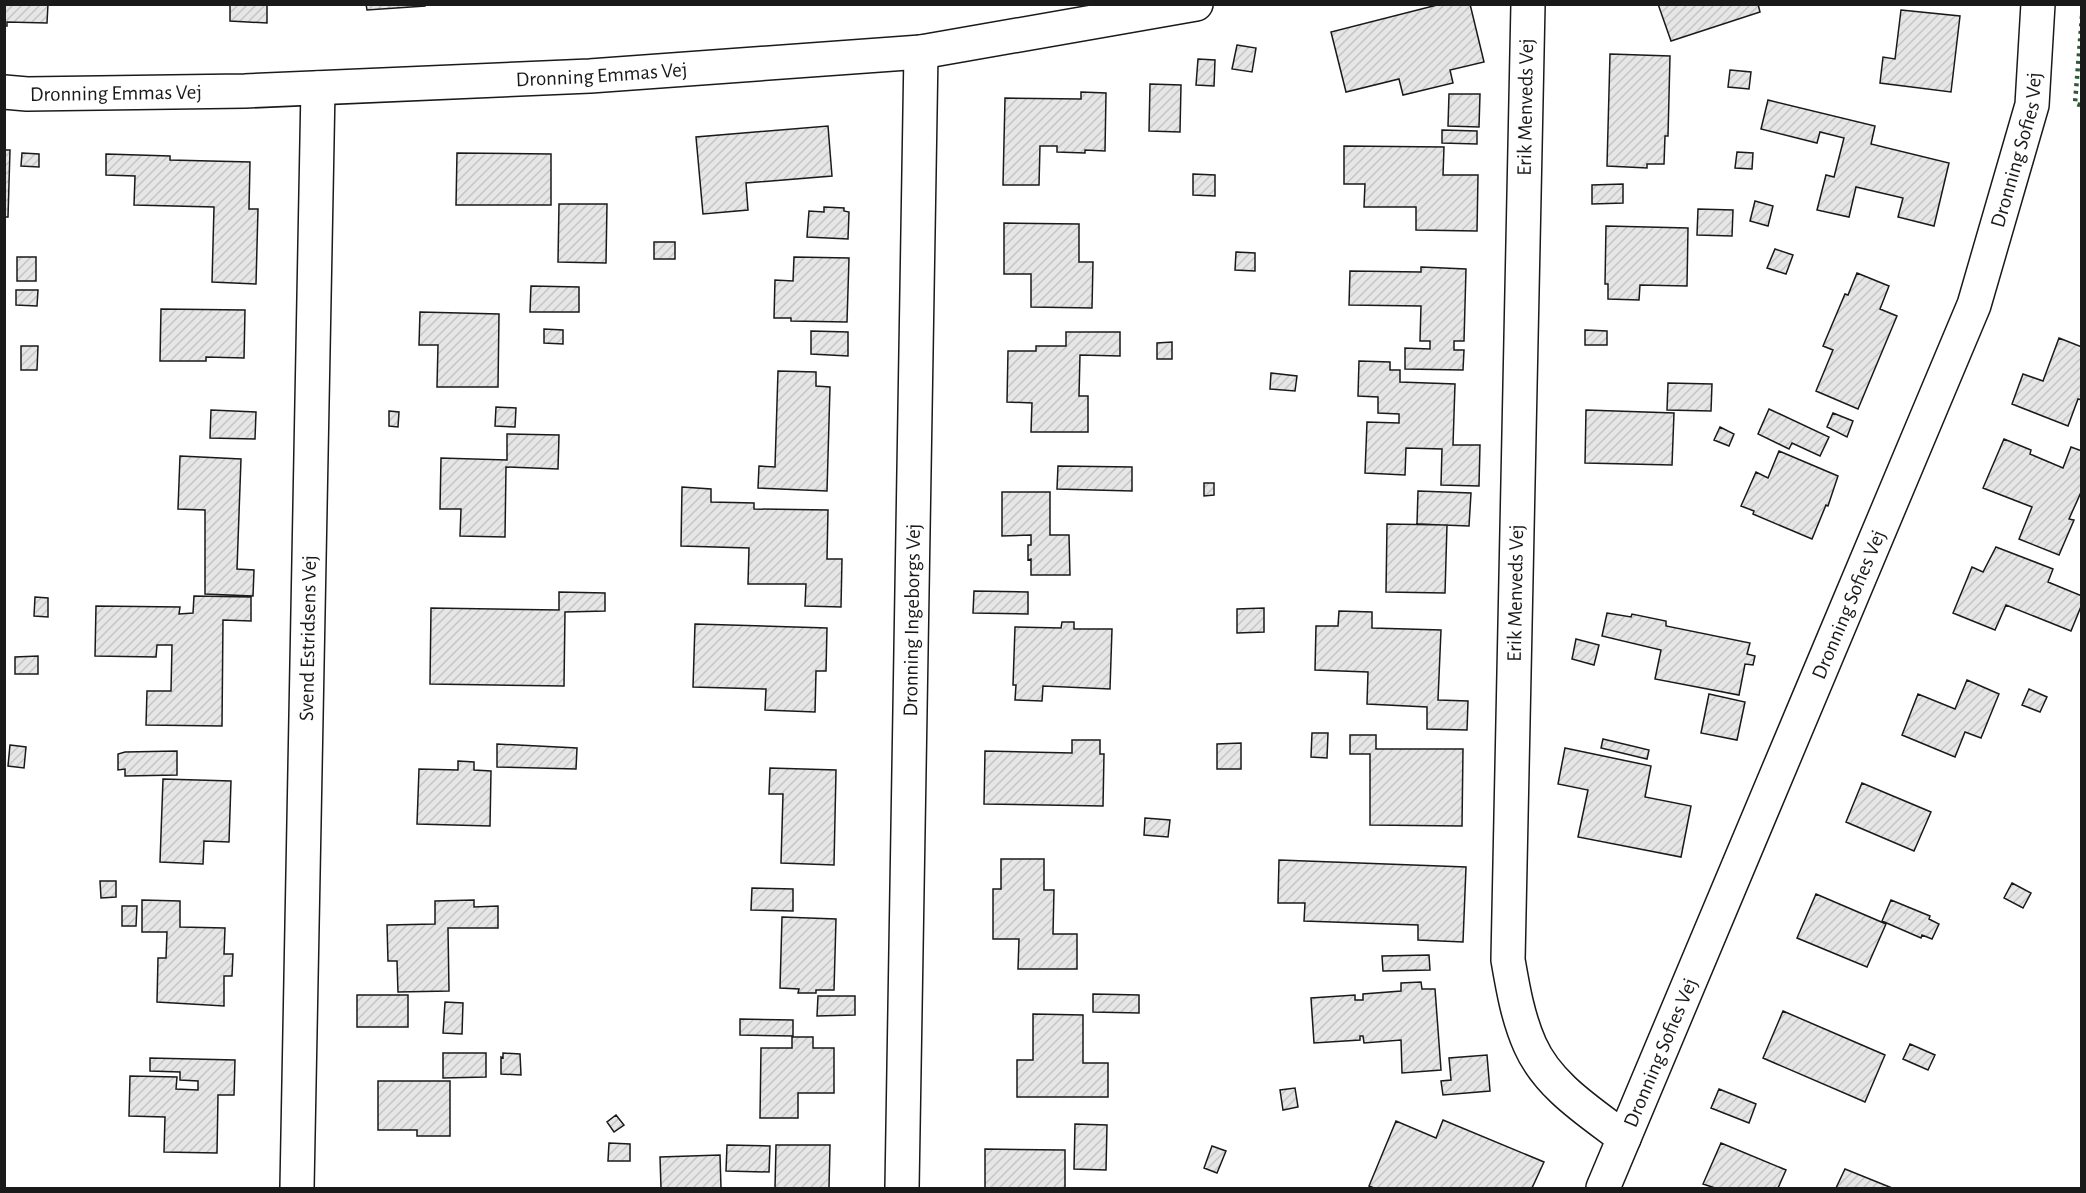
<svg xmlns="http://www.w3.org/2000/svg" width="2086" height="1193" viewBox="0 0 2086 1193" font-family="'Alegreya Sans',sans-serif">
	<defs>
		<pattern id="building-hatch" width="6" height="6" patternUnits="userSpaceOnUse" patternTransform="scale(1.5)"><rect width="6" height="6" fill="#e6e6e6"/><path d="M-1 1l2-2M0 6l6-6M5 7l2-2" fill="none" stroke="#c5c5c5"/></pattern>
	</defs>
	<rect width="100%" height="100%" fill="#fff"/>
	<path fill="url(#building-hatch)" stroke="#1a1a1a" stroke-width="1.5" d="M4,4h44l-1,19 -40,-1v4h-3z
		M230,4h37v19l-37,-2z
		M366,4h59v2l-58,4z
		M1441,4h29l14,58 -34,8 3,13 -50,12 -4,-16 -53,13 -15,-60z
		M1658,4h100l2,8 -89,29z
		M1901,10l59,6 -9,76 -71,-9 3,-26 12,2z
		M1237,45l19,3 -4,24 -20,-3z
		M1610,54l60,2 -2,80h-3l-1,28h-17v4l-40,-2z
		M1198,59l17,1 -1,26 -18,-1z
		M1730,70l21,2 -2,17 -21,-2z
		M1150,84l31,1 -1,47 -31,-1z
		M1081,92l25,1 -1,58 -20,-1v3l-28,-1v-6h-17l-1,39h-36l2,-87 76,1z
		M1449,94h31l-1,33 -31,-1z
		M1768,100l107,26 -4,18 78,19 -15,63 -36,-9 5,-19 -47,-11 -7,30 -32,-7 9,-35 8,2 10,-39 -24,-6 -3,11 -56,-14z
		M828,126l4,50 -86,7 2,27 -45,4 -7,-77z
		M1442,130l35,1v13l-35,-1z
		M1344,146l100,1 -1,28h35l-1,56 -61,-1v-23h-52l1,-23h-21z
		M4,150h6l-2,67h-4z
		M1737,152l16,1 -1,16 -17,-1z
		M22,153l17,1v13l-18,-1z
		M457,153l94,1v51h-95z
		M106,154l64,2v4l80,2 -1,47h9l-2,75 -44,-2 2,-75 -80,-2 1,-29 -29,-1z
		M1193,174l22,1v21l-22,-1z
		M1623,184v19l-31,1v-19z
		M1755,201l18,5 -5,20 -18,-5z
		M559,204h48l-1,59 -48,-1z
		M824,207l20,1v3l5,1 -1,27 -41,-2 2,-26 15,1z
		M1698,209l35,1 -1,26 -35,-1z
		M1004,223l75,1v38h14l-1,46 -61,-1v-33h-27z
		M1606,226l82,2 -1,58 -47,-1 -1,15 -31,-1v-15h-3z
		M654,242h21v17h-21z
		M1775,249l18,6 -7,19 -19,-6z
		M1236,252l19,1v18l-20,-1z
		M17,257h19v24h-19z
		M794,257l55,1 -2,64 -56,-1v-3h-17l1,-38 18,1z
		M1421,267l45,2 -2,72h-10v9h10l-1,20 -58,-1v-21l25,1v-8h-10l1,-35 -72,-1 1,-34 71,1z
		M1857,273l32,13 -9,23 17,7 -39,93 -42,-18 17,-41 -10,-4 22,-52 3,1z
		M531,286l48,1v25h-49z
		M16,290h22l-1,16 -21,-1z
		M161,309l84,1 -1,48 -38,-1v4h-46z
		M420,312l79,2 -1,73h-61l1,-42h-19z
		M544,329l19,1v14l-19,-1z
		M1585,330l22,1v14h-22z
		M811,331l37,1v24l-37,-2z
		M1066,332h54v24l-40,-1 -1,41h9v36h-57l1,-29 -25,-1 1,-51h28v-5h30z
		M2059,338l23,9v53l-4,-1 -10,27 -56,-22 11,-30 20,7z
		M1172,342v17h-15v-16z
		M21,346h17l-1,24h-16z
		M1359,361l31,1v8h10v12l55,2 -2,61h27l-1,41 -38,-1 1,-36 -36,-1 -1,27 -40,-2 2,-51 32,1v-9l-21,-1v-16l-20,-1z
		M778,371l38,1v14l14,1 -3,104 -69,-3 1,-22 16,1z
		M1271,373l26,3 -2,15 -25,-2z
		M1668,383l44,1 -1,27 -44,-1z
		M496,407l20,1 -1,19 -20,-1z
		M1769,409l60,28 -9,19 -28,-13 -3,6 -31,-15z
		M211,410l45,2 -1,27 -45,-1z
		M1586,410l88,3 -2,52 -87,-2z
		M389,411l10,1 -1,15 -9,-1z
		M1833,413l20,8 -6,16 -20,-10z
		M1720,427l14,7 -5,12 -15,-6z
		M507,434l52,1 -1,34 -52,-2 -1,70 -45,-1 1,-27h-21l1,-51 66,2z
		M2004,439l27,11 -1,4 33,14 8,-21 11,4v39l-13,29 5,1 -15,35 -40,-16 13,-32 -49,-19z
		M1779,451l59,25 -10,30 -2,-1 -14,34 -59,-25 1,-3 -13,-5 15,-34 12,6z
		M180,456l61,3 -4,110 17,1 -1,26 -48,-2v-84l-27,-1z
		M1058,466l74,1v24l-75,-2z
		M1204,483h10v12l-10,1z
		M682,487l29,2v13l43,1v6l74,1 -1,49h15l-1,48 -36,-1 1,-22h-58l1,-36 -68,-2z
		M1418,491l53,2 -2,33 -52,-2z
		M1002,492h48v43h19l1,40h-39v-16l-3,1v-15h3v-10l-29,1z
		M1387,524l60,1 -2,68 -59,-1z
		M1996,547l57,22 -5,13 34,14v8l-11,27 -65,-26 -11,25 -42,-17 19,-46 11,5z
		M974,591l54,1v22l-55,-1z
		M559,592l46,1v18l-40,1 -1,74 -134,-2 1,-76 128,2z
		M194,596l57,1v24l-28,-1 -1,106 -76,-1 1,-34h24l1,-46h-15l-1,12 -61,-1 1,-50 84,1 -1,7 14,-1z
		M35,597l13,1v19l-14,-1z
		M1264,608v24l-27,1v-24z
		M1339,611l33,1v16l69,2 -3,70 30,1 -1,29 -40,-1v-22l-60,-3 1,-32 -53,-2 1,-44h22z
		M1607,613l24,4 1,-3 34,7v5l84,17 -3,11 8,2 -2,9 -8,-1 -6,31 -84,-16 6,-29 -59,-14z
		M1062,622h12v7h38l-2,60 -67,-3 -1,15 -27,-1 1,-15h-3l2,-58 46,1z
		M695,624l132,4 -1,43h-10l-1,41 -50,-2 1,-21 -73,-2z
		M1576,639l23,6 -5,20 -22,-6z
		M38,656v18h-23v-17z
		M1967,680l32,14 -18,44 -16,-6 -10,25 -53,-22 16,-41 37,15z
		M2029,689l18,8 -7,15 -18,-7z
		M1709,694l36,8 -8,38 -36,-7z
		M1312,733h16l-1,25 -16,-1z
		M1350,735h26v14h87l-1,77 -92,-1v-71h-20z
		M1603,739l46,11 -2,9 -46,-11z
		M1072,740h28v14h4l-1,52 -119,-2 1,-53 87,2z
		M1241,743v26h-24v-25z
		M497,744l80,4 -1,21 -79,-2z
		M10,745l16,2 -2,21 -16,-2z
		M1565,748l86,18 -6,31 46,9 -10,51 -103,-20 10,-47 -30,-6z
		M177,751v24l-52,1v-7l-7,1v-16l7,-2z
		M458,761l16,1v8l17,1 -1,55 -73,-2 2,-55 39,1z
		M770,768l66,2 -2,95 -53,-2 2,-69h-14z
		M163,779l68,2 -2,61 -25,-1 -1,23 -43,-2z
		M1862,783l69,29 -17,39 -68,-29z
		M1145,818l25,2 -2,17 -24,-2z
		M1001,859h43v31h10l-1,44h24v35h-59l1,-30h-26v-50h8z
		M1279,860l187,7 -3,75 -45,-2v-15l-114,-4 1,-18h-27z
		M100,881h16v16l-15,1z
		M2012,883l19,10 -8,15 -19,-10z
		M752,888l41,1v22l-42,-1z
		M1816,894l70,30 -19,43 -70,-29z
		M142,900l38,1v26l45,1 -1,26h9l-1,22h-8v30l-67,-4 1,-44h8l1,-26h-25z
		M474,900v7l24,-1v22h-50l1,63 -51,1 -1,-31h-9l-1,-36 48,-1v-23z
		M1891,900l39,16 -1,3 10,5 -7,15 -10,-4 -1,3 -39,-17z
		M122,906h15l-1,20h-14z
		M782,917l54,2 -2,71h-18v3h-18l1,-4 -19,-1z
		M1429,955l1,15 -47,1 -1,-15z
		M1421,982l1,7h13l6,81 -39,3 -1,-33 -37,3 -1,-7h-3v4l-46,3 -3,-45 44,-3v5h8v-6l38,-3v-8z
		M1093,994l46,1v18l-46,-1z
		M357,995h51v32h-51z
		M818,996h37v19l-38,1z
		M445,1002l18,1 -1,31 -19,-1z
		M1783,1011l102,44 -20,47 -102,-44z
		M1033,1014l50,1v48h25v34h-91v-37h16z
		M740,1019l53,1v16l-53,-1z
		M792,1037h21v11h21v45h-36v25h-38l1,-70h31z
		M1910,1044l25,11 -7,15 -25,-11z
		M443,1053h43v24l-43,1z
		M503,1053l17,1 1,21 -20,-1v-17l2,1z
		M1487,1055l3,36 -47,4 -2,-14 10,-1 -2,-22z
		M150,1058l85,2 -1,35h-16l-1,58 -53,-1 1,-35 -36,-1 1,-40 47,1 -1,12 22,1v-9l-18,-1v-8l-30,-1z
		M378,1081h72v55h-33v-6h-39z
		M1295,1088l3,19 -15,3 -3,-20z
		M1719,1089l37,15 -7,19 -38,-15z
		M616,1115l8,10 -10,7 -7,-10z
		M1443,1120l101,42 -12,26h-158l-5,-2 27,-65 40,17z
		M1075,1124l32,1 -1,45 -32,-1z
		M609,1143l21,1v17h-22z
		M1721,1143l65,27 -8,18h-63l-12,-4z
		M727,1145l43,1 -1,26 -43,-1z
		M776,1145h54l-1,43h-54z
		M1212,1146l14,5 -9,22 -13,-5z
		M985,1149l80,1v38h-80z
		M720,1155l1,33h-60l-1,-31z
		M1845,1169l47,19h-56z"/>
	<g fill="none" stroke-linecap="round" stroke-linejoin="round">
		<defs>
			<g id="minor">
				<path d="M1528,4l-20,956c5,29 10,58 22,85 18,41 60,67 94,93"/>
				<path id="s1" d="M4,92l23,2 218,-3 345,-15 331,-24 275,-48"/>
				<path id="s2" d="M297,1188l21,-1100"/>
				<path id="s3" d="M902,1188l19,-1136"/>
				<path id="s4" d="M1603,1188l371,-883 58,-200 6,-101"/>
			</g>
		</defs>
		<use href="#minor" stroke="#1a1a1a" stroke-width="36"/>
		<use href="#minor" stroke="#fff" stroke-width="33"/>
		<path stroke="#2b5a34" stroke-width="4.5" stroke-dasharray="3 4.5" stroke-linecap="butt" d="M2082,16l-7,87 7,3"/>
	</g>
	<g text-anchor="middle" stroke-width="4.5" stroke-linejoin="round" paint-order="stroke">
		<g font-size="21" fill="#1a1a1a" stroke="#fff">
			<text dy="7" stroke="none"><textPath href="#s1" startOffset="598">Dronning Emmas Vej</textPath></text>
			<text dy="7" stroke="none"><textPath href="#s1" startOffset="112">Dronning Emmas Vej</textPath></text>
			<text transform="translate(1525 107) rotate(-89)" y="7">Erik Menveds Vej</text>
			<text dy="7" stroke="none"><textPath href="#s4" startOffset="1119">Dronning Sofies Vej</textPath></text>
			<text transform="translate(1515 593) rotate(-89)" y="7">Erik Menveds Vej</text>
			<text dy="7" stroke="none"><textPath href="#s4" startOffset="633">Dronning Sofies Vej</textPath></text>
			<text dy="7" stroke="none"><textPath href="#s3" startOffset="568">Dronning Ingeborgs Vej</textPath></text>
			<text dy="7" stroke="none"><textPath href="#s2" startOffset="550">Svend Estridsens Vej</textPath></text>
			<text dy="7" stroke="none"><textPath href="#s4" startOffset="147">Dronning Sofies Vej</textPath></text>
		</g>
	</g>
	<rect width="2086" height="1193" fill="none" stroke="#1a1a1a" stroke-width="12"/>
</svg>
